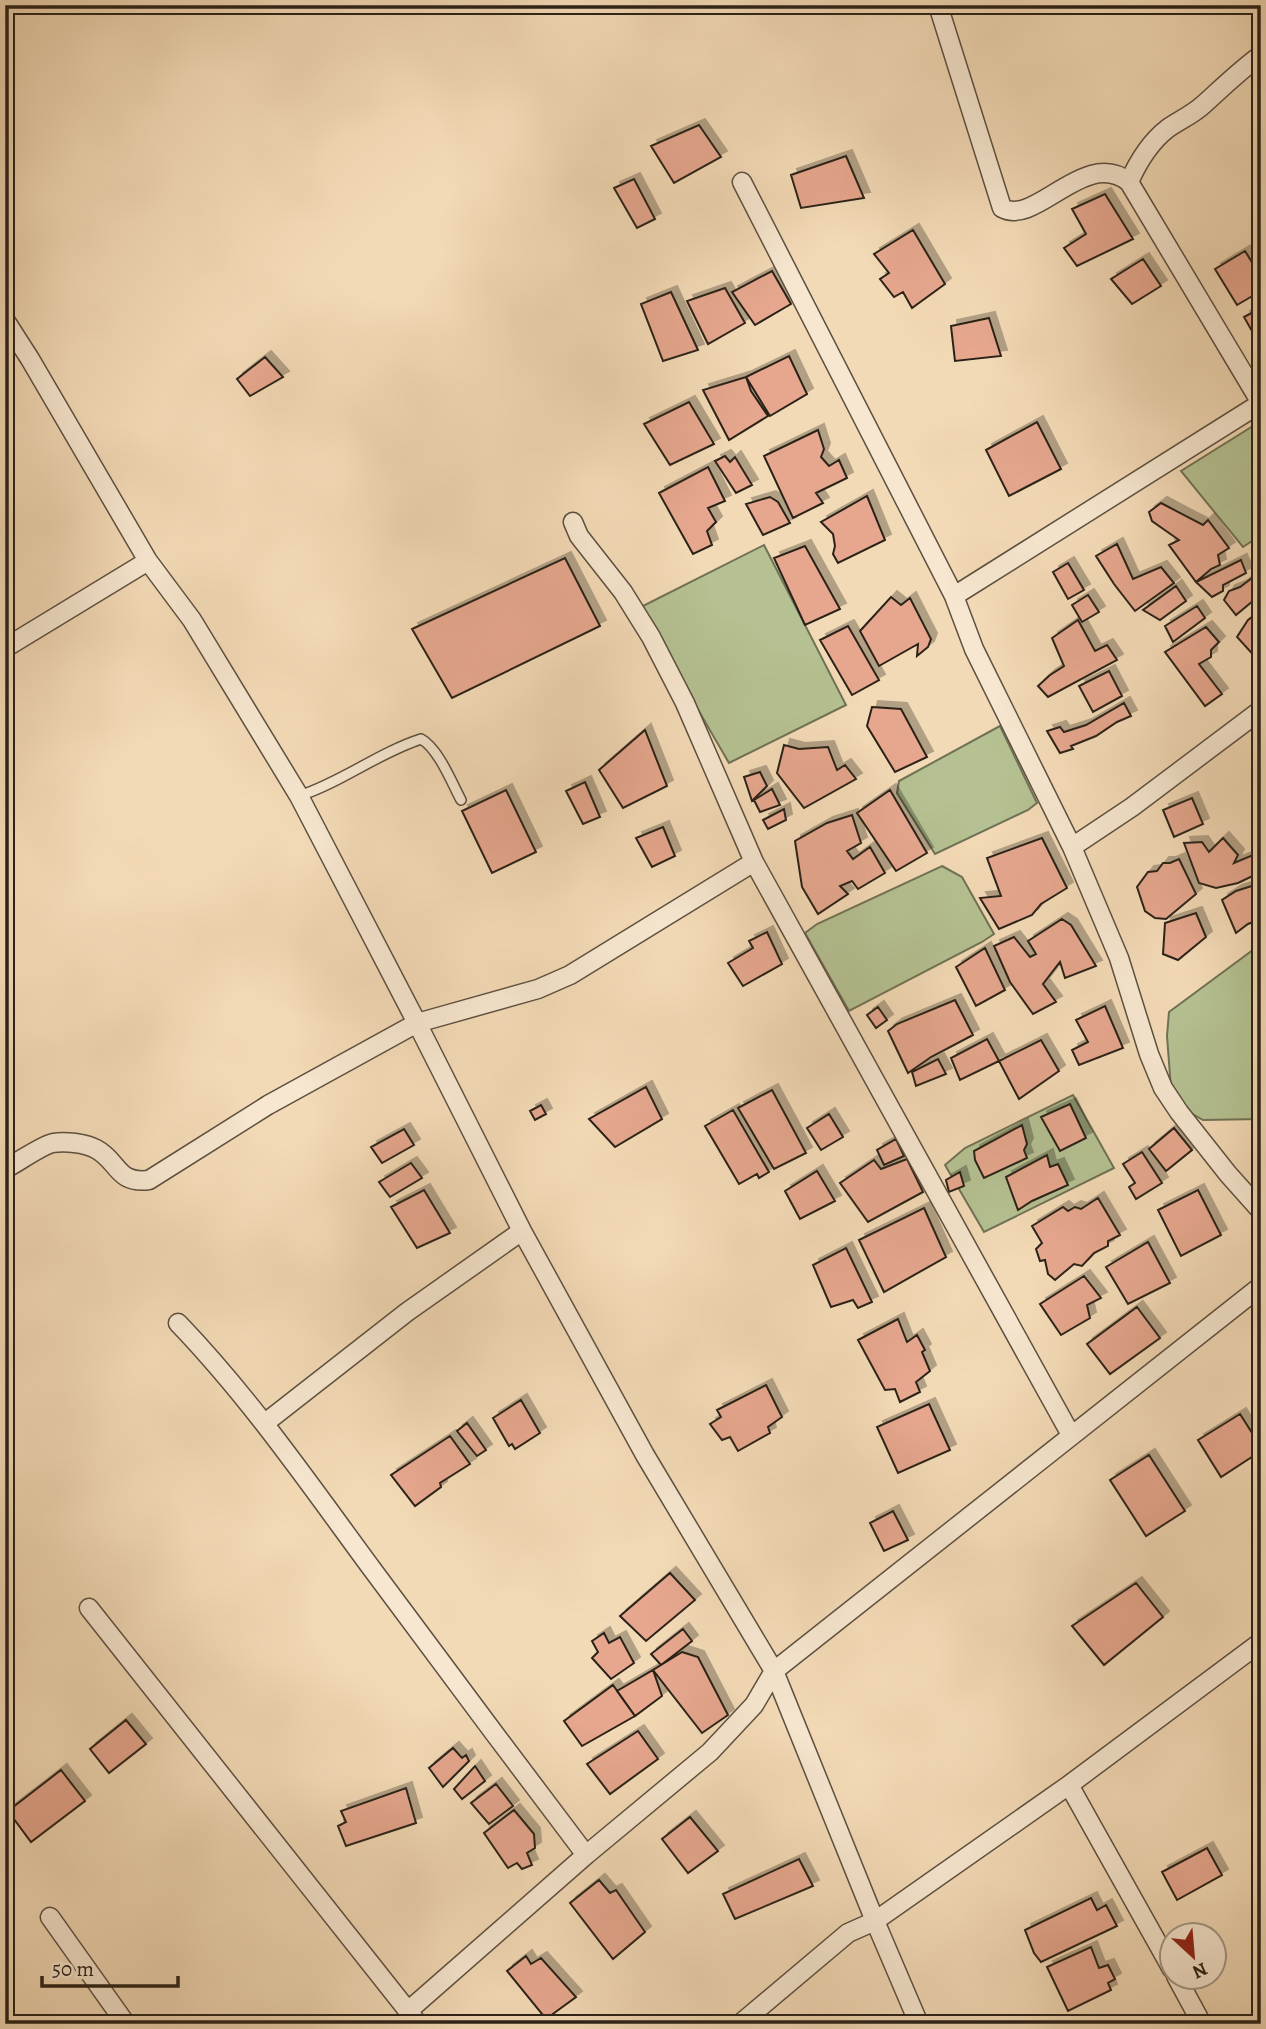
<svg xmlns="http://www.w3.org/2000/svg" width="1266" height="2029" viewBox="0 0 1266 2029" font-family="Alegreya,serif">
	<defs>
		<filter id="shadow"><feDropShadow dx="6" dy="-6" stdDeviation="0" flood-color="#0004"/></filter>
	</defs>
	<rect width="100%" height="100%" fill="#f3dab6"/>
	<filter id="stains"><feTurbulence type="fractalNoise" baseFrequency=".00286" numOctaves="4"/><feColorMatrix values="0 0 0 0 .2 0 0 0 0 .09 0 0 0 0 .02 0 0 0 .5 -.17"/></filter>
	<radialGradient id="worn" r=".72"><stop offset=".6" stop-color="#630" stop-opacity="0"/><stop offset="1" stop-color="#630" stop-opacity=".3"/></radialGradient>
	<path fill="#b5c192" stroke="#707255" stroke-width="2" d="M1261,421v114l-18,12 -62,-76z
		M764,545l82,160 -117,58 -90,-155z
		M1000,726l37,77 -9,7 -93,44 -38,-61 2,-12z
		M942,866l20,11 32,57 -12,8 -133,69 -44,-78 12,-9z
		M1261,944v175l-58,1 -31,-18 -5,-66 2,-24z
		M1073,1095l41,73 -130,64 -39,-67 20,-17z"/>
	<path fill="#e6a78e" stroke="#2b2218" stroke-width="2" filter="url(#shadow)" d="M699,125l22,32 -47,26 -23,-37z
		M846,156l18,42 -63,10 -10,-33z
		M634,179l21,40 -18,9 -23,-40z
		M1105,194l28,45 -56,27 -13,-18 22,-14 -14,-25z
		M913,230l32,54 -33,24 -9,-16 -9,5 -14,-18 9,-6 -15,-19z
		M1245,251l16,26v14l-24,14 -22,-36z
		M1143,259l18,27 -29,18 -21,-25z
		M772,271l19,33 -36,21 -23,-33z
		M725,288l20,35 -37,21 -21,-43z
		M671,292l27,58 -35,11 -22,-57z
		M1261,308v39l-17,-30z
		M989,318l12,38 -46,5 -4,-35z
		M789,356l18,38 -37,22 -24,-39z
		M265,357l18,20 -33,19 -13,-17z
		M746,377l5,14 17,25 -39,24 -26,-50z
		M689,402l25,42 -44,21 -26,-41z
		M1037,422l24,47 -52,27 -23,-46z
		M818,430l6,19 -3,8 8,9 10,-6 8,18 -31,15 7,10 -30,15 -29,-62z
		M725,456l5,6 5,-5 17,28 -16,8 -21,-32z
		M708,467l17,34 -17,7 8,14 -9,9 5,14 -19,9 -34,-61z
		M867,496l18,44 -47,23 -5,-9 2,-8 -2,-12 -12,-12z
		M770,497l8,5 12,21 -27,12 -17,-31z
		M1161,503l42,22 5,-5 21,28 -11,7 2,10 -9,4 -15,13 -27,-37 10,-5 -27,-19 -3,-9z
		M1117,544l16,35 28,-12 13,16 -39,28 -21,-27 -18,-28z
		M805,546l35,63 -35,16 -31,-67z
		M565,558l35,68 -148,72 -40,-69z
		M1241,560l5,13 -23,12v6l-11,6 -16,-15z
		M1068,563l16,27 -16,9 -15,-27z
		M1252,578l8,17 -24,20 -12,-15 5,-9 11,-4z
		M1176,586l10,15 -26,19 -17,-10z
		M1088,595l11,17 -17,10 -10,-17z
		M891,597l10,8 9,-7 21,41 -3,8 -11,9 1,-12 -39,22 -19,-35z
		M1197,606l8,12 -32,24 -8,-16z
		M1256,614l5,2v43l-2,2 -22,-24 11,-17z
		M1078,620l17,31 12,-6 10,15 -69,37 -10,-11 12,-11 14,-9 -12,-28z
		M848,626l31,54 -27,15 -32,-55z
		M1206,627l13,15 -8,8v7l-12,7 23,30 -17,12 -40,-54z
		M1109,671l13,25 -29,16 -14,-26z
		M1124,703l7,13 -14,6 -21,14 -25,10 2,3 -13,4 -13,-22 13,-4 4,5 22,-7z
		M872,707l29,2 26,48 -32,15 -28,-46z
		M645,730l22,56 -44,22 -24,-38z
		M784,745l15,4 29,-2 9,23 8,-5 11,14 -52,29 -27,-35z
		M760,772l7,14 -15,15 -8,-24z
		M585,782l15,35 -17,7 -17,-33z
		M772,789l8,16 -20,7 -6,-12z
		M506,790l30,62 -44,21 -30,-62z
		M890,790l37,63 -31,18 -39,-58z
		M1192,798l11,26 -29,13 -11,-27z
		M784,809l2,11 -18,9 -5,-9z
		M852,815l9,28 -14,8 6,8 17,-12 15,26 -27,16 -6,-8 -12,5 8,8 -30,20 -16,-27 -7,-46 32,-18z
		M663,827l12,29 -23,11 -16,-29z
		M1042,838l25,50 -26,16 -9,11 -33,14 -19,-31 21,-2 -14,-38z
		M1223,838l15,17 -4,8 19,-8 8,17 -23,11 -22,5 -17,-5 -15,-40 18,-1 7,10z
		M1179,859l17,35 -30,25 -11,-1 -10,-7 -8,-24 11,-15 9,-1 6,-8h7z
		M1261,883v36l-13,5 -12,9 -14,-33 14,-9z
		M1196,913l10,24 -28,23 -15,-6 2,-31z
		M1062,919l9,6 25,41 -31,12 -5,-16 -17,22 13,18 -23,12 -23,-32 -16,-36 20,-9 16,20 6,-3 -8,-13z
		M767,932l15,32 -39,22 -15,-23 25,-15 -4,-7z
		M985,948l20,42 -29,16 -20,-39z
		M955,1000l18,35 -42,22 -23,16 -20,-42 9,-7z
		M1105,1006l18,42 -44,17 -7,-15 16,-8 -12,-22z
		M878,1007l9,13 -11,8 -9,-13z
		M987,1039l12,22 -39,19 -9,-22z
		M1041,1040l18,31 -40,28 -20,-38z
		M938,1059l8,15 -30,12 -4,-14z
		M646,1087l16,32 -47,28 -26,-28z
		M772,1090l34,63 -32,16 -36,-61z
		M1070,1104l16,34 -26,13 -19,-34z
		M541,1105l5,9 -11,6 -5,-9z
		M733,1110l36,62 -10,6 -2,-4 -18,10 -34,-58z
		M829,1114l14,23 -22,13 -14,-22z
		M1022,1125l5,19 -3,6 3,8 -43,20 -9,-18 -1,-9z
		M1174,1128l18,22 -26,21 -17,-22z
		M404,1129l10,16 -32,18 -11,-16z
		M896,1139l8,17 -20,9 -7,-15z
		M1142,1152l20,31 -26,16 -7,-12 6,-4 -12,-19z
		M1047,1155l3,12 8,-3 10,21 -36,16 -14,9 -12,-33z
		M907,1159l16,33 -55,30 -28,-39 34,-23 7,9z
		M411,1163l11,15 -32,19 -11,-15z
		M817,1171l18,30 -35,18 -15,-28z
		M960,1172l4,14 -15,6 -3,-12z
		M424,1190l26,43 -33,15 -26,-41z
		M1198,1190l23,45 -40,21 -23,-46z
		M1098,1198l22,37 -12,6v5l-14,7 -12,13 -8,-2 -19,16 -7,-6 -3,-14 -5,1 -4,-12 6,-6 -10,-17 31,-19 5,4 7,-4 6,2z
		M924,1208l22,49 -62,35 -25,-52z
		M1148,1242l22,41 -42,21 -22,-37z
		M846,1248l26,54 -14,6 -5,-8 -22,7 -18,-42z
		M1084,1276l17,22 -14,7 3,13 -29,17 -21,-31z
		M1137,1307l23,31 -50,36 -23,-30z
		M898,1319l9,23 10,-7 8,15 -3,2 8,19 -14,11 4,10 -20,10 -5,-13 -10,1 -27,-50z
		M766,1385l16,32 -14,10 2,6 -32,18 -8,-14 -8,3 -12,-16 11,-7 -4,-7z
		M521,1400l19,33 -25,16 -3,-5 -3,2 -16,-28z
		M929,1404l21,46 -52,23 -21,-46z
		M1240,1414l21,33v4l-40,26 -23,-37z
		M467,1423l19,27 -9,6 -20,-25z
		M450,1436l20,28 -30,19 1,4 -26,19 -24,-31z
		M1149,1455l36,56 -39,25 -36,-56z
		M893,1511l15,29 -24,11 -14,-28z
		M670,1573l25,27 -49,41 -26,-25z
		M1136,1583l27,34 -59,48 -32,-39z
		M683,1629l9,12 -31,24 -10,-11z
		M604,1633l5,10 11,-6 14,26 -23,16 -19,-21 6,-6 -6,-11z
		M682,1652l16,5 30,58 -26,18 -49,-63z
		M653,1670l9,26 -27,20 -18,-25z
		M613,1685l22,31 -53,30 -18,-25z
		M126,1720l20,24 -37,29 -19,-24z
		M638,1731l20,28 -48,35 -23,-30z
		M453,1748l9,10 4,-3 3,6 -26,26 -14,-19z
		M475,1766l10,15 -23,18 -8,-10z
		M61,1770l24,31 -54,41 -23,-31z
		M496,1784l17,22 -24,18 -18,-21z
		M406,1788l10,35 -70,23 -8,-20 8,-4 -5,-11z
		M514,1810l20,24 1,14 -8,5 5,12 -10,4 -5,-6 -9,5 -24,-35z
		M690,1817l28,34 -30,22 -26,-34z
		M1207,1848l15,27 -45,25 -15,-28z
		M799,1859l14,27 -78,33 -12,-25z
		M599,1880l11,13 6,-3 29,42 -32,27 -43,-56z
		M1091,1898l6,12 9,-5 11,21 -76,36 -7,-9 -9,-23z
		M1091,1947l8,21 9,-3 7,14 -7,4 3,7 -43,21 -21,-44z
		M526,1956l5,8 10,-6 35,39 -30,22 -39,-48z"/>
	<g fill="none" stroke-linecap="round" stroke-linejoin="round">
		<defs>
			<path id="service" d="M299,796c43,-14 79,-43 122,-57 17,9 31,44 40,61"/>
			<path id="minor" d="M938,5l64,203c34,19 83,-61 127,-26l132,221 -307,193 20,53 98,198 47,111 30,96 14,34 16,24 49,62 33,37
				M742,182l212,414
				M1129,182c9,-20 20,-39 38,-53 11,-8 25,-14 36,-24 19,-17 37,-35 58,-50
				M5,320l25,39 118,202 44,59 107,176 118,227 105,208 123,224 129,216 487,-385
				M5,648l143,-87
				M1072,847l60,-40 129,-97
				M754,862l317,573
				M5,1169c12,-6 37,-24 48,-26 12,-2 32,0 43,6 23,12 20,35 53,31l119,-75 149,-82 121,-34 32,-14 184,-113 -69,-159 -34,-66 -28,-45 -44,-56 -6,-14
				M178,1323c73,76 132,162 194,246 71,96 142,191 214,286
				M265,1423l142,-111 115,-81
				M89,1608l319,403
				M1069,1785l192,-143
				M50,1917l76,107
				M1176,1976l26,48
				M418,2024l-10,-13 178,-156 124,-103 44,-47 20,-34 101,250 194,-136 103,184
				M740,2024l108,-91 27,-12 44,103"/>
		</defs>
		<use href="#service" stroke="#5d5040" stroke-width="12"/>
		<use href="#minor" stroke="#5d5040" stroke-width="21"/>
		<use href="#service" stroke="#f7e7d0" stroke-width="9"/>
		<use href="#minor" stroke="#f7e7d0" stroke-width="18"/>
	</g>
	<rect width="1266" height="2029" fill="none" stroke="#f3dab6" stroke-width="28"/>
	<rect x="7" y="7" width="1252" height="2015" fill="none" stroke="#2b2218" stroke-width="3.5"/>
	<rect x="14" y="14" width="1238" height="2001" fill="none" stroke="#2b2218" stroke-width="2"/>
	<g transform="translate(1193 1956) rotate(154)"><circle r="33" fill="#f7e7d0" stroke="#a59886" stroke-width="2"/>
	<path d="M0-5L12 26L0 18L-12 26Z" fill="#8f2418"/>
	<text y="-10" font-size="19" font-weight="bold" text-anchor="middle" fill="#2b2218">N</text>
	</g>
	<path d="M42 1976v10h136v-10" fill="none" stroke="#2b2218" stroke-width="3.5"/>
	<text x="52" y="1976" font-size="21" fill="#2b2218" stroke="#f7e7d0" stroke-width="5" paint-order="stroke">50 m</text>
	<rect width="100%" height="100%" filter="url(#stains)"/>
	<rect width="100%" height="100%" fill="url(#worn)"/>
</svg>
